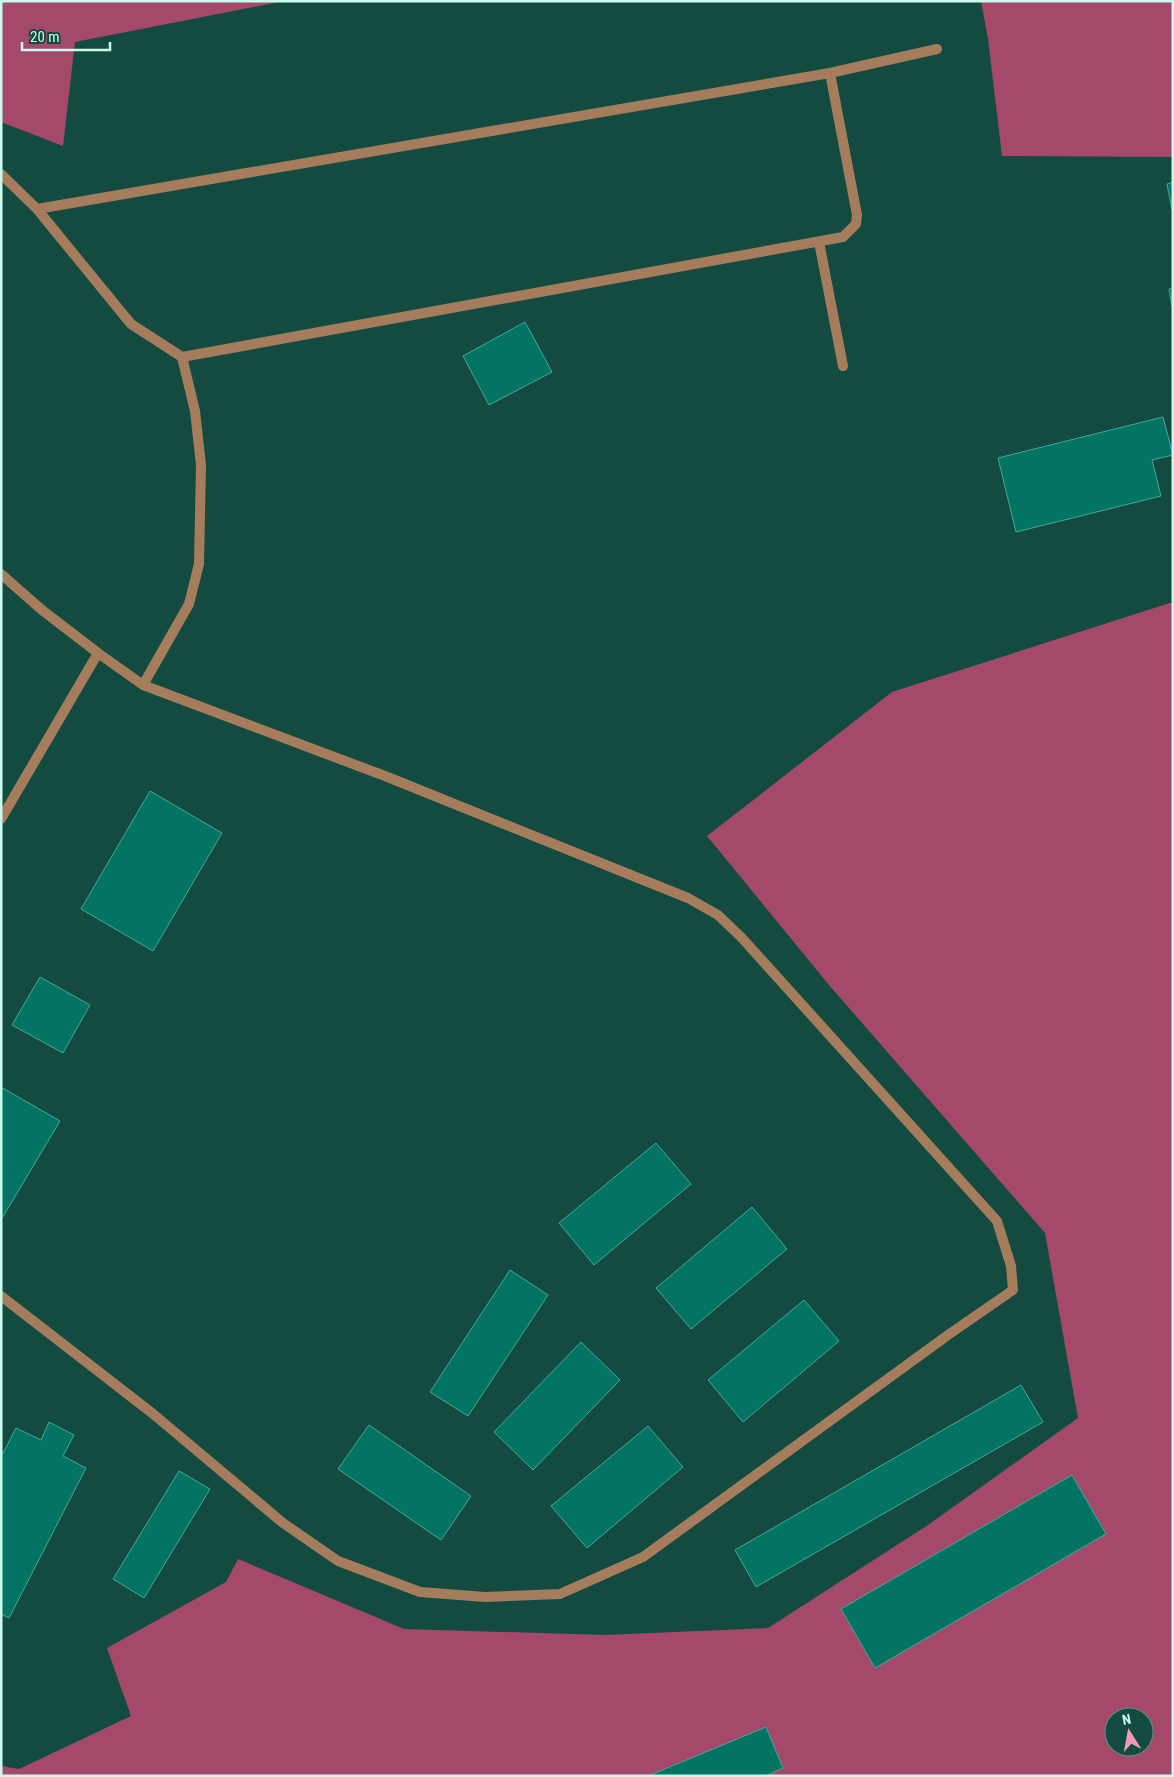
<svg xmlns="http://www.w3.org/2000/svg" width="1174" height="1777" viewBox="0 0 1174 1777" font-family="'Roboto Condensed',sans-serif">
	<rect width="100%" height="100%" fill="#144b41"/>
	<path fill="#a5496b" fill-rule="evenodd" d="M1,1h283l-209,41 -12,104 -62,-24z
		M981,1h192v156l-171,-1 -14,-117z
		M1173,602v1174h-1172v-10l18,3 112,-53 -24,-68 119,-66 12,-23 166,70 200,6 164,-7 160,-103 150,-107 -33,-185 -216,-248 -122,-149 185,-144zM1114,1717h30v30h-30z"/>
	<path fill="#037464" stroke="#44a996" d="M1173,182v28h-1l-5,-26z
		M1173,288v19h-1l-3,-18z
		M525,322l27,50 -63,33 -26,-49z
		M1163,417l10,38 -21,5 9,36 -145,36 -18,-74z
		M150,791l72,42 -69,118 -72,-42z
		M40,977l50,28 -27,48 -51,-28z
		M1,1087l59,34 -59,99z
		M656,1143l35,41 -97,81 -35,-42z
		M752,1207l35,42 -96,80 -35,-41z
		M510,1270l38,25 -80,121 -38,-24z
		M804,1300l35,41 -96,81 -35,-42z
		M581,1342l39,38 -87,90 -39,-38z
		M1021,1385l22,37 -287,165 -21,-37z
		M49,1422l25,13 -11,21 23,12 -77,150 -8,-4v-157l15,-29 25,12z
		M369,1425l102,71 -30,44 -103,-71z
		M648,1426l35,41 -96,81 -36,-42z
		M179,1471l31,18 -66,109 -31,-19z
		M1072,1475l34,59 -231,134 -34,-59z
		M766,1727l17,41 -18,8h-117z"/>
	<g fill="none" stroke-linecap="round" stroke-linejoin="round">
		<path stroke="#a57c5c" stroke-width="10" d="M1,174l36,35 94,115 51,33 13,54 6,54 -2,99 -10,40 -46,81
			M37,209l793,-136 107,-24
			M819,242l24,124
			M182,357l661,-120 13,-13 1,-9 -27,-142
			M1,574l41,36 56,43 45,32 242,91 303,122 30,17 24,23 255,283 14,45 2,24 -65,45 -305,222 -83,37 -75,3 -65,-5 -82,-31 -55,-38 -131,-110 -151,-117
			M1,819l97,-166"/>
	</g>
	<rect width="1174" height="1777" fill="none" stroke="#cbf9ee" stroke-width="5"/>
	<g transform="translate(1129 1732) rotate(349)"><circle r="24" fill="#144b41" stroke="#5d9186"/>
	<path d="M0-4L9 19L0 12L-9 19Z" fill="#f09ab6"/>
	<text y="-8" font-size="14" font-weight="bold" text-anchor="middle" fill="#cbf9ee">N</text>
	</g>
	<path d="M22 42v8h88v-8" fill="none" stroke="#cbf9ee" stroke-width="2.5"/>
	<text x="30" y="42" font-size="15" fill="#cbf9ee" stroke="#144b41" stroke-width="4" paint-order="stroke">20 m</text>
</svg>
